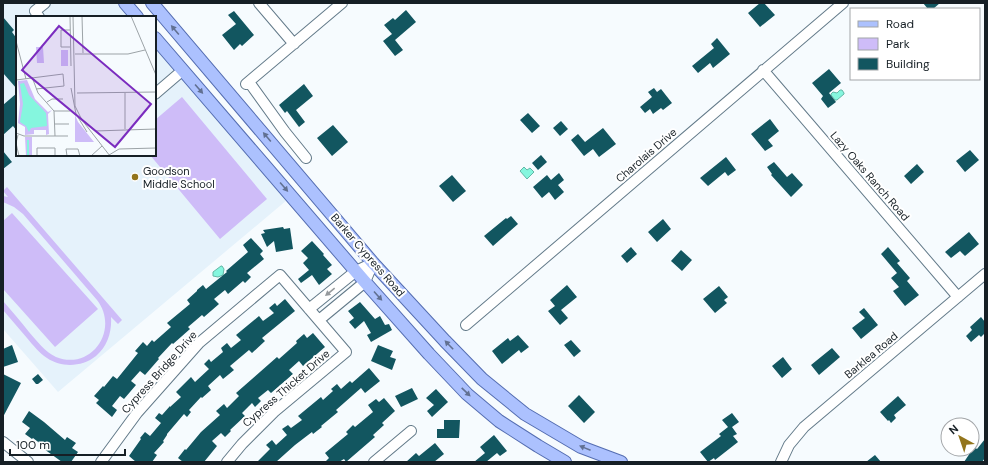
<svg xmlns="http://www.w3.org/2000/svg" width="988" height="465" viewBox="0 0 988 465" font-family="'DM Sans',sans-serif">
	<rect width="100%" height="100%" fill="#f6fbfe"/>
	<path fill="#e5f2fb" d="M3,3h114l12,14h-112v138h138v-108l132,153 -229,192 -55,-63z"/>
	<path fill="#cebcf8" d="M182,97l85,102 -47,40 -70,-84h5v-35z
		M7,187l115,133 -4,4 -7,-7c1,14 -3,29 -15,39 -14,11 -34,12 -49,2 -8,-5 -14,-13 -20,-20 -8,-9 -16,-19 -24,-28v-9c9,10 18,21 26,31 8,9 16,20 27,25 35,14 64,-27 41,-57l-74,-86 -9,-7 -11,-5v-6l5,1 -5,-6z
		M12,213l86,96 -43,38 -52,-58v-68z"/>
	<path fill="#85f6de" stroke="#64b6a6" d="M840,90h2l2,3v1l-7,6h-2l-4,-5v-1l2,-2 4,1z
		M524,167l3,3 3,-2 4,4 -7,7 -7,-8z
		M221,266h1l2,3 -1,6 -5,2 -5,-1v-4z"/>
	<path fill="#125660" d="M760,3h4l11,12 -15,12 -12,-14z
		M923,3h17l-7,6h-5z
		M406,10l10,12 -21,18 8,10 -8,6 -12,-15 9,-7 -8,-9 9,-7 2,2z
		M234,11l20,24 -12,11 -2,-2 -6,6 -12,-15 14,-11 -8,-9z
		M3,17l11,13 -2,2 5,7v50l-14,-16z
		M717,38l13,16 -17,14 -3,-5 -12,10 -6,-7 22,-18 -3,-4z
		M829,69l12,14 -12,10 7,9 -8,6 -7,-9 2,-3 -11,-13z
		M304,84l9,12 -17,14 9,12 -6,5 -12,-16 -2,2 -6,-8z
		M654,88l3,4 4,-3 11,14 -9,7 -2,-2 -8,6 -3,-5 -5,4 -5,-6 12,-10 -4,-5z
		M17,93v38l-4,-5 -10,9v-30z
		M528,113l12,13 -8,7 -12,-13z
		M770,119l9,12 -11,9 5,6 -8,5 -14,-17z
		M561,121l7,8 -8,7 -7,-8z
		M333,125l15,17 -16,14 -15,-18z
		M603,128l13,16 -17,13 -6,-8 -9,7 -13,-16 7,-6 7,8z
		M970,150l9,10 -14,12 -9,-11z
		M3,151l9,11 -9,7z
		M541,155l6,7 -9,8 -6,-7z
		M726,157l10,13 -8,6 -3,-4 -17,14 -8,-8z
		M774,162l13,15 5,-4 11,12 -12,12 -20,-22 1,-1 -5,-7z
		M917,164l7,8 -13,12 -7,-8z
		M559,173l5,7 -6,5 6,7 -9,8 -6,-8 -7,6 -9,-11 14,-12 4,5z
		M452,175l14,16 -13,11 -14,-16z
		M511,216l7,8 -25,22 -9,-10 22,-18 1,1z
		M663,219l8,10 -14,13 -9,-10z
		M283,227l1,2 6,-1 3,21 -17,3 -2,-11 -7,6 -6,-13 4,-1 -2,-3z
		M969,232l10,12 -14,12 -5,-5 -9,7 -6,-6z
		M251,238l12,13 -3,3 4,5 -17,14 4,4 -6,6 -2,-2 -15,13 -3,-4 -11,9 5,5 -15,13 -2,-2 -14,12 2,2 -17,15 -1,-1 -14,15 1,1 -14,16 -5,-4 -9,10 5,4 -12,14 -4,-3 -8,10 5,4 -5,7 -16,-14 3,-3 -5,-4 9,-10 1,1 9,-11 4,3 21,-26 -3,-2 8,-9 4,4 5,-6 2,2 17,-15 -4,-4 23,-19 -3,-4 10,-9v-1l6,-5 3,4 21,-17 -1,-1 22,-19 -5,-7z
		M312,241l12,13 -1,1 9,10 -5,4 5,5 -13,11 -7,-10 -11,8 -3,-4 11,-9 -6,-7 5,-5 -7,-7z
		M631,247l6,7 -10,9 -6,-7z
		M888,247l12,14 -3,2 13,15 -3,3 12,14 -14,11 -12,-15 6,-4 -8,-9 6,-5 -16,-19z
		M681,250l11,10 -10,11 -11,-10z
		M567,285l10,12 -16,13 7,8 -8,7 -12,-14 7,-5 -5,-6z
		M719,286l9,11 -4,3 3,3 -12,10 -12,-14z
		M285,299l10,12 -33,27 3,3 -13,12 -3,-3 -19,16 4,4 -11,9 -3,-4 -12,11 3,4 -9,8 -1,-1 -12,13 2,2 -4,5 -3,-3 -17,20v1l-4,6 1,1 -10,11 3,2 -5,7h-16l-7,-6 12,-17 -1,-1 5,-6 5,4 11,-13 -6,-5 4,-5 3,2 8,-9v1l11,-10 -5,-5 15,-15 4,5 14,-13 -5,-5 5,-5 2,3 12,-10 -2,-4 6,-5 4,5 10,-8 -5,-5 23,-19 4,5 11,-8 -5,-5 6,-5 2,3z
		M360,302l15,17 5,-3 5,9 4,-1 3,6 -21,12 -4,-7 4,-2 -7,-12 -9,8 -6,-7 5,-4 -6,-7z
		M864,308l14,17 -17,14 -9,-11 13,-10 -6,-6z
		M981,317l4,5v11l-4,4 -2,-2 -8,7 -5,-6 6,-6 -2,-3z
		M313,333l12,14 -22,19 -4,-5 -10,9 4,4 -15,13 -7,6 -3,-3 -10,8 3,3 -6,6 -3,-4 -10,10 3,3 -15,14 1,1 -6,6 -4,-4 -9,8 5,5 -13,16h-21l-5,-4 7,-9 1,1 15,-18 19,-17 -4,-4 8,-7 3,4 12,-12 -3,-3 41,-36 2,2 18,-16 -1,-2 8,-7 3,4z
		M518,335l11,12 -8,6 -2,-3 -17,14 -10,-13 16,-13 2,3z
		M571,340l10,11 -7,6 -10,-12z
		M12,345l6,17 -15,5v-18z
		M378,345l15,6 -3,6 6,2 -4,11 -21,-9z
		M832,348l8,9 -21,18 -8,-10z
		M783,357l9,12 -10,9 -10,-12z
		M369,368l11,13 -15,12 -4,-5 -25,22 2,2 -17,14 1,1 -9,7 -1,-2 -17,13 -19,17h-19l13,-13 -4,-4 6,-5 4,5 11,-10 -5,-6 6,-4 3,3 11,-8 -4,-4 23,-19 2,3 10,-9 -2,-2 6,-5 4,5 9,-8 2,2z
		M3,374l18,9 -18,34z
		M38,374l5,6 -5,4h-2l-4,-5z
		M412,388l6,11 -17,8 -6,-11z
		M436,389l12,13 -16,15 -5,-6 7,-6 -8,-7z
		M579,395l16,17 -11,11 -16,-17z
		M898,396l8,9 -12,10 2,3 -5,5 -2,-3 -1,1 -8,-9z
		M384,398l11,13 -13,12 2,2 -11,10 2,2 -29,25 -2,-3 -5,3h-14l4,-4 -4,-5 23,-19 -2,-2 7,-7 2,2 18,-15 -5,-7 8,-6 3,3z
		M29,411l15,11 21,18 2,-3 9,6 -4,5 6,4 -7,10h-9l-18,-13 2,-1 -13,-10 -1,1 -7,-5 5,-6 -8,-6z
		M732,413l7,9 -7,5 5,7 -4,2 5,6 -23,18 -1,-2 -6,4 -8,-10 21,-16 -2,-2 9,-7 -6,-7z
		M444,420h16l-1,18h-22v-9h7z
		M494,435l13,16 -7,5 -3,-3 -11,9h-12l11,-9 -5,-6z
		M985,439v19l-3,4h-18l10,-15 3,2z
		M435,443l9,11 -10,8h-28l10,-9 3,3z
		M875,455l6,7h-15z"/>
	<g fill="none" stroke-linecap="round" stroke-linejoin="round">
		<defs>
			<path id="minor" d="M259,3l35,41
				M39,17l-4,-6 10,-8
				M763,70l195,227
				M249,82l36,50 21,26
				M246,84l96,-81
				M155,94l28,-24
				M309,309l47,-38 17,-8
				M319,320l46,-38 8,-19
				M466,325l377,-322
				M3,442l25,20
				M101,462l36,-49 62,-70 81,-68 66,77 -72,60 -32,32 -15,18
				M374,462l37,-31
				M781,462l8,-17 15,-18 181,-153"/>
			<path id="major" d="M125,3l12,14
				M152,3l221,260 72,78 37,38 43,35 56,33 40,15
				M155,38l210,244 64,72 38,40 32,27 39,25 27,16"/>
		</defs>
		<use href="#minor" stroke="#637a89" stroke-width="12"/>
		<use href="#major" stroke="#546db1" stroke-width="14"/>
		<use href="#minor" stroke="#fff" stroke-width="10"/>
		<use href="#major" stroke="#acc1fe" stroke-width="12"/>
	</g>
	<defs><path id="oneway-solid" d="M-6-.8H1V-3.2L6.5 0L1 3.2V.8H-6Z"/></defs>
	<g fill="#617092">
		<use href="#oneway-solid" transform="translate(175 30) rotate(-130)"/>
		<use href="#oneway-solid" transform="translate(199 89) rotate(49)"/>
		<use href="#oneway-solid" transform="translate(267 137) rotate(-130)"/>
		<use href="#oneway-solid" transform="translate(284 187) rotate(49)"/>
		<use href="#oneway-solid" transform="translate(378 296) rotate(48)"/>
		<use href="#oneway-solid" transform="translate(449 345) rotate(-134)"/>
		<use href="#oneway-solid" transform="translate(466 392) rotate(44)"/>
		<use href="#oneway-solid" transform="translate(585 448) rotate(-158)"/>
	</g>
	<use fill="#969a9d" href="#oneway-solid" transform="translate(330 292) rotate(141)"/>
	<circle fill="#93751c" stroke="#fff" stroke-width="1.5" cx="135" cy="177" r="4"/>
	<g text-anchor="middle" stroke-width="4" stroke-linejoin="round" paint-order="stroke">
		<g font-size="11" fill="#161f25" stroke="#fff">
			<text transform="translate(646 155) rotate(-41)" y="4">Charolais Drive</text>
			<text transform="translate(870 176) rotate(49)" y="4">Lazy Oaks Ranch Road</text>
			<text transform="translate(368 255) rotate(49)" y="4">Barker Cypress Road</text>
			<text transform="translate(871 355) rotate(-40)" y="4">Barklea Road</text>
			<text transform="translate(159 372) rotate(-48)" y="4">Cypress Bridge Drive</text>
			<text transform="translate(286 388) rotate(-41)" y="4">Cypress Thicket Drive</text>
		</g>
		<g font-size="11" fill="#161f25" stroke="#fff" text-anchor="start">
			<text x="143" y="175">Goodson<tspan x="143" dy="13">Middle School</tspan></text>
		</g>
	</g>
	<g transform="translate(16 16)">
		<rect width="140" height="140" fill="#f6fbfe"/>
		<path d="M20,31h7l1,16h-7zM45,34h7v16h-7zM11,64l8,19 13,13 4,-2 -4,4 1,20 -3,1v-5h-12v4l-9,1v-8l-7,-4 2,-19 -2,-23zM59,99l3,7 16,20h-19zM9,121h7v19h-6z" fill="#cebcf8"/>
		<path d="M8,67l5,12 17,18 1,13 -16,2 -2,4 -3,-6 -6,-4 3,-18 -3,-20z" fill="#85f6de"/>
		<path fill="none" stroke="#85f6de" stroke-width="2" d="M12,124v16"/>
		<path fill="none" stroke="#9ca3a7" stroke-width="1" d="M54,0l1,50M57,0l2,90 7,14 28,36M66,0l1,37M115,0l25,59M54,14h-9v17h9M0,25l10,38M59,38h53l17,-4M16,61l6,16 16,18 1,25M0,64l47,-6 1,12 -28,3M55,72l5,26 11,18M61,77l79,-1M109,77v36M31,86l5,-3h11M38,95h16M39,108h14M79,115l61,-2M0,117l8,3h44M2,119l-2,8 3,13M93,139l10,-6 37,-1M21,140v-8h18v8M51,140l-1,-7h12l2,7M75,140l11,-10"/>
		<path fill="#7b2cbf" fill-opacity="0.15" stroke="#7b2cbf" stroke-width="2" d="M43,10l92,78 -36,43 -93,-77z"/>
		<rect width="140" height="140" fill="none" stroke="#161f25" stroke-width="2"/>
	</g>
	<rect width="988" height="465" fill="none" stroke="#161f25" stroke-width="8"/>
	<rect x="850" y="8" width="130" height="72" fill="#ffffff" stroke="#a2a5a8"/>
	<rect x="858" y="21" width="20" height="6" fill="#acc1fe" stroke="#a2a5a8"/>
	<text x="886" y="28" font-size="12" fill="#161f25">Road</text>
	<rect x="858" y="38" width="20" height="12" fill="#cebcf8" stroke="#a2a5a8"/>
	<text x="886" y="48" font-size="12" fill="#161f25">Park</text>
	<rect x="858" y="58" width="20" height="12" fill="#125660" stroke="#a2a5a8"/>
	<text x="886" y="68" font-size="12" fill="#161f25">Building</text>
	<g transform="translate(960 437) rotate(320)"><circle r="19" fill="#ffffff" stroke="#a2a5a8"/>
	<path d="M0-3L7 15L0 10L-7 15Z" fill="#93751c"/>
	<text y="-6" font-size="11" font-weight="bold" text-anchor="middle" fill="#161f25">N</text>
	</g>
	<path d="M10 449v6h115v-6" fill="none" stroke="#161f25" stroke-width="2"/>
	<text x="16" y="449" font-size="12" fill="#161f25" stroke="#ffffff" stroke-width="3" paint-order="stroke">100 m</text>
</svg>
